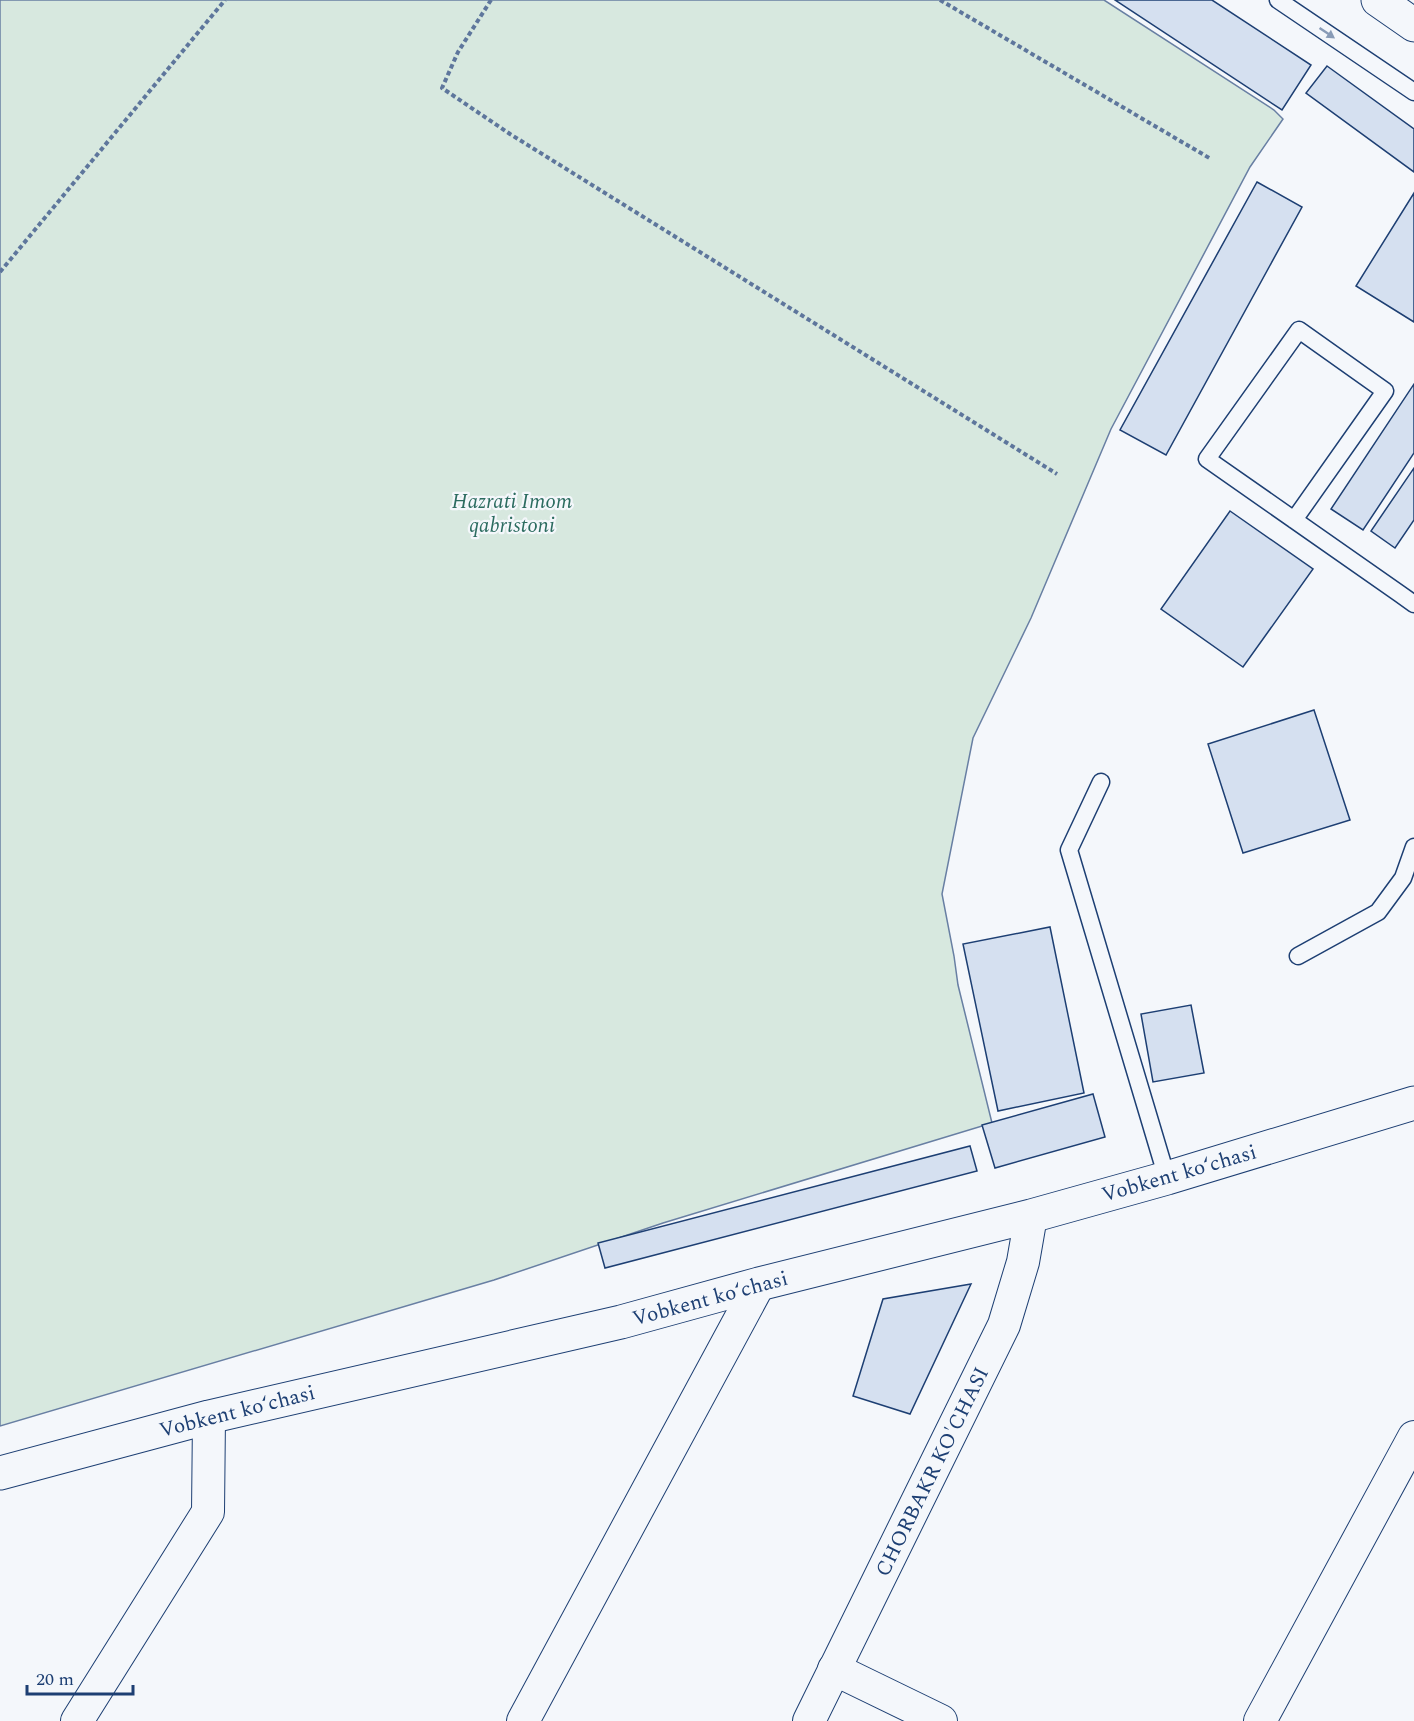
<svg xmlns="http://www.w3.org/2000/svg" width="1414" height="1721" viewBox="0 0 1414 1721" font-family="Spectral,serif">
	<rect width="100%" height="100%" fill="#f4f7fb"/>
	<path fill="#d7e8df" stroke="#687fa3" stroke-width="1.5" d="M0,0h1104l170,110 9,9 -33,48 -139,262 -80,189 -58,120 -31,156 12,62 4,29 34,138 -329,100 -169,57 -494,146z"/>
	<path fill="#d5e0f0" stroke="#1d3f73" stroke-width="1.5" d="M1115,0h97l99,65 -29,45z
		M1327,66l87,63v43l-108,-79z
		M1257,182l45,25 -136,248 -46,-25z
		M1414,193v129l-58,-36z
		M1414,384v69l-51,77 -32,-21z
		M1414,468v52l-19,28 -24,-17z
		M1230,511l83,58 -70,98 -82,-58z
		M1314,710l36,110 -107,33 -35,-109z
		M1050,927l34,166 -86,18 -35,-167z
		M1191,1005l13,68 -51,9 -12,-68z
		M1093,1094l12,43 -110,31 -13,-43z
		M970,1146l7,25 -372,97 -7,-25z
		M971,1284l-61,130 -57,-18 30,-97z"/>
	<g fill="none" stroke-linecap="round" stroke-linejoin="round">
		<defs>
			<path id="service" d="M1278,0l136,92
				M1294,520l91,-129 -86,-61 -92,129 193,135 14,10
				M1101,782l-32,68 98,328
				M1298,956l80,-44 25,-34 11,-31"/>
			<g id="minor">
				<path d="M834,1669l107,52"/>
				<path d="M77,1721l131,-209 1,-95"/>
				<path d="M523,1721l236,-437"/>
				<path id="s1" d="M809,1721l195,-396 19,-63 8,-46"/>
				<path d="M1260,1721l154,-284"/>
			</g>
			<path id="secondary" d="M0,1473l209,-56 412,-95 138,-38 272,-68 136,-38 247,-75"/>
			<path id="primary" d="M1378,0l36,25"/>
		</defs>
		<use href="#service" stroke="#1d3f73" stroke-width="19"/>
		<use href="#minor" stroke="#1d3f73" stroke-width="34"/>
		<use href="#secondary" stroke="#1d3f73" stroke-width="35"/>
		<use href="#primary" stroke="#1d3f73" stroke-width="35"/>
		<path stroke="#5e769c" stroke-width="4" stroke-dasharray="4.5 3" stroke-linecap="butt" d="M491,0l-33,52 -16,36 68,46 547,340
			M940,0l271,159
			M0,272l225,-272"/>
		<use href="#service" stroke="#f4f7fb" stroke-width="16"/>
		<use href="#minor" stroke="#f4f7fb" stroke-width="32"/>
		<use href="#secondary" stroke="#f4f7fb" stroke-width="33"/>
		<use href="#primary" stroke="#f4f7fb" stroke-width="33"/>
	</g>
	<defs><path id="oneway-solid" d="M-6-.8H1V-3.2L6.5 0L1 3.2V.8H-6Z" transform="scale(1.5)"/></defs>
	<use fill="#889bb7" href="#oneway-solid" transform="translate(1327 33) rotate(34)"/>
	<g text-anchor="middle" stroke-width="4.5" stroke-linejoin="round" paint-order="stroke">
		<g font-size="21" font-style="italic" fill="#2c6c60" stroke="#f4f7fb">
			<text x="512" y="508">Hazrati Imom<tspan x="512" dy="24">qabristoni</tspan></text>
		</g>
		<g font-size="21" fill="#1d3f73" stroke="#f4f7fb">
			<text transform="translate(1179 1173) rotate(-16)" y="7">Vobkent koʻchasi</text>
			<text transform="translate(710 1298) rotate(-15)" y="7">Vobkent koʻchasi</text>
			<text transform="translate(237 1411) rotate(-14)" y="7">Vobkent koʻchasi</text>
			<text dy="7" stroke="none"><textPath href="#s1" startOffset="278">CHORBAKR KO'CHASI</textPath></text>
		</g>
	</g>
	<path d="M27 1685v9h106v-9" fill="none" stroke="#1d3f73" stroke-width="3"/>
	<text x="36" y="1685" font-size="18" fill="#1d3f73" stroke="#f4f7fb" stroke-width="4.5" paint-order="stroke">20 m</text>
</svg>
